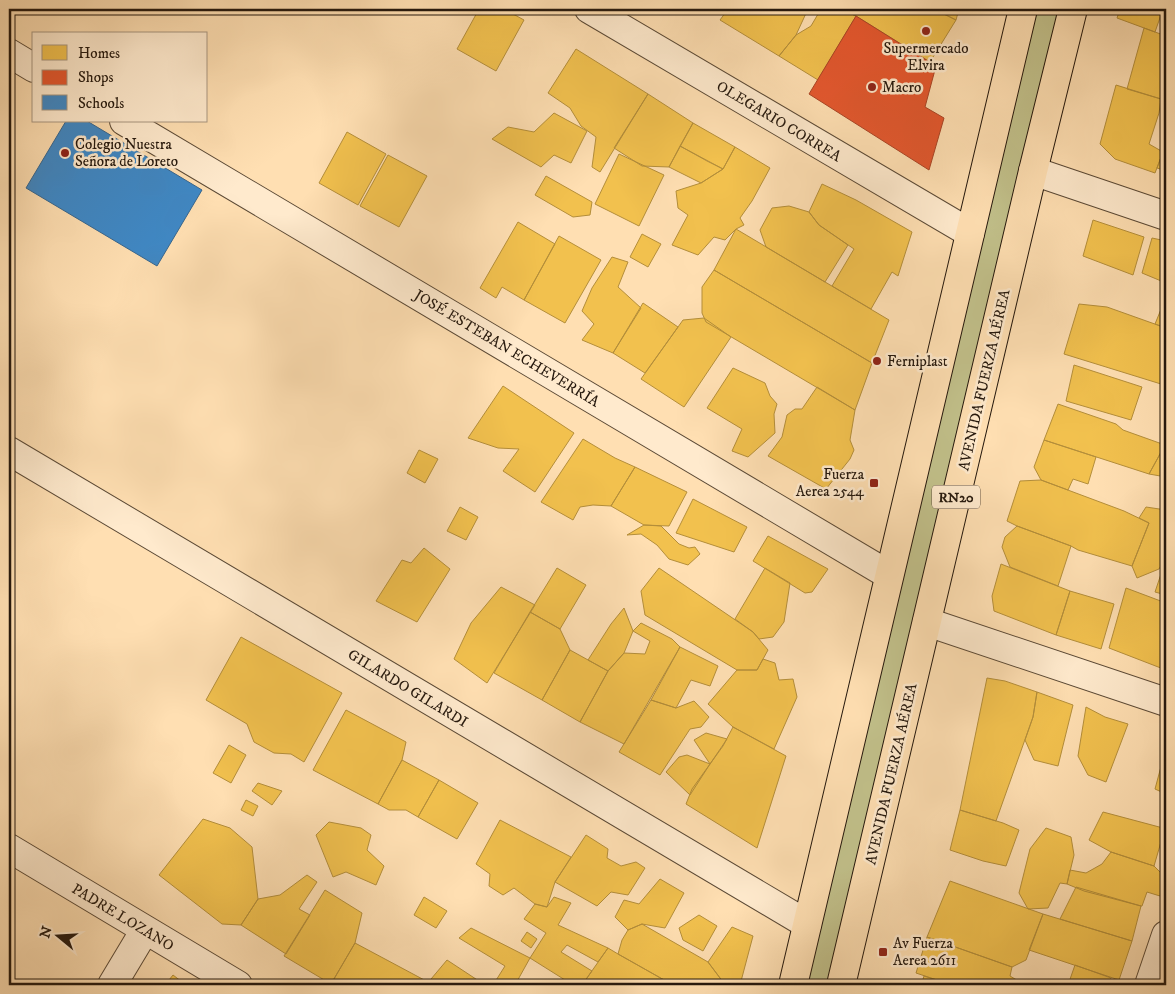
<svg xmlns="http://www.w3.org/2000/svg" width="1175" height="994" viewBox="0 0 1175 994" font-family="'IM FELL DW Pica',serif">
	<rect width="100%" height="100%" fill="#ffdfb2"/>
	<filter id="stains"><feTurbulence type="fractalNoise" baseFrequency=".004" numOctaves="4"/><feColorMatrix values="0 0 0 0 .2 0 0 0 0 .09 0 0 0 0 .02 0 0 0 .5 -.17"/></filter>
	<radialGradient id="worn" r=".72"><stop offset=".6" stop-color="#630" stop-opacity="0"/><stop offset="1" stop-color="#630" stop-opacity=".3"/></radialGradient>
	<path fill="#c2c18b" stroke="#746c4c" d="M1022,9h50l-231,976h-37z"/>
	<path fill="#f2c14e" stroke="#b48e3a" d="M479,9h25l20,11 -28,51 -39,-22z
		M728,9h80l-12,26 -17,21 -59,-36z
		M821,9h20l15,7 -38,64 -39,-24 17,-21 15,-9z
		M841,9h93l22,11 -26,42 -74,-46z
		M934,9h25l-3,11z
		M1120,9h43l-8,23 -38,-14z
		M1144,28l22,8v52l-5,11 -34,-10z
		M576,49l72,45 -48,78 -8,-5 4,-30 -15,-11 -11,-18 -22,-15z
		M1116,85l45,14 -2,14 -10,31 14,8 -8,21 -40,-14 -15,-15z
		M648,94l45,29 -24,44 -27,-1 -28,-18z
		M554,113l33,18 -16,32 -17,-8 -13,12 -49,-28 16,-12 26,5z
		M693,123l42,24 -12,22 -43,-23z
		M1166,131v40l-9,-3 6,-16z
		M347,132l39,22 -28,51 -39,-22z
		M680,146l27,15 16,8 -22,14 -32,-16z
		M735,147l35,21 -18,33 -12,17 4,7 -8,4 -11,11 -11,-3 -16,18 -26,-10 16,-30 -10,-7 -2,-17 25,-8 22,-14z
		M619,154l45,21 -25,51 -44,-22z
		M388,155l39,21 -28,51 -39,-21z
		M546,176l46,26 -2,13 -17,2 -38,-22z
		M822,184l34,16 56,32 -14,44 -6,-4 -21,37 -39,-23 22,-37 -35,-24 -10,-13z
		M789,206l20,6 10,13 29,20 -23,37 -59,-35 -6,-17 12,-22z
		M1093,220l51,17 -11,38 -50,-19z
		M518,222l37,22 -31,56 -22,-13 -6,11 -16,-10z
		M736,229l153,91 -17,43 -158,-93z
		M642,234l19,10 -13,23 -18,-10z
		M559,236l42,24 -36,63 -41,-23z
		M1152,238l14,3v42l-24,-10z
		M612,257l16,5 -10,25 23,21 -28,45 -31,-13 12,-16 -12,-13 10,-23z
		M714,270l158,93 -17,47 -149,-88 -4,-9v-26z
		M1164,302h2v26l-11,-4z
		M643,303l35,24 -33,46 -32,-20z
		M1079,304l28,3 59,21v47l-5,9 -97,-30z
		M704,318l27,19 -47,70 -43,-28 42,-59z
		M1074,365l68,22 -11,33 -65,-19z
		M733,368l32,15 5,13 7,8 -3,10 1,19 -27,24 -16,-6 10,-22 -35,-21z
		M503,386l71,47 -39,59 -32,-21 16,-22 -21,-1 -30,-10z
		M817,387l38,23 -5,30 4,10 -4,9 -24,30 -58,-33 14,-19 5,-22 8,-6h7z
		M1058,404l58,20 7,6 42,15 -16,29 -105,-34z
		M583,439l32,19 20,9 -24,39 -18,-1 -13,2 -7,13 -32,-18z
		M1044,440l52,17 -8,27 -15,-5 -5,11 -27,-10 -7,-13z
		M1165,445l1,1v31l-17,-3z
		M419,450l19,9 -13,24 -18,-10z
		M635,467l52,25 -18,34 -25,-1 -33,-19z
		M1041,480l83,31 25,12 -17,43 -54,-16 -7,-4 -54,-20 -10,-5 13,-40z
		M693,499l54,28 -13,25 -58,-19z
		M460,507l18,10 -12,23 -19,-9z
		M1146,507l20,3v47l-7,12 -22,9 -5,-12 17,-43 -10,-5z
		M644,525l17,1 18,18 10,4 6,-1 5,7 -12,11 -19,-6 -12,-14 -16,-11 -14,1z
		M1017,526l54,20 -13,40 -48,-19 -8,-20 3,-10z
		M768,536l60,33 -16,23 -7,1 -52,-32z
		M424,548l26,21 -33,53 -41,-21 26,-41 9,3z
		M1001,564l69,27 -14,44 -62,-24 -2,-15z
		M557,568l29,17 -26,44 -30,-17z
		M659,568l94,64 15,18 -11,20h-20l-92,-55 -4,-24z
		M765,568l25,15 -6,39 -11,15 -14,2 -6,-7 -18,-13z
		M1161,574l5,1v20l-11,-3z
		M501,587l34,18 -48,78 -33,-24 17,-36z
		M1126,588l40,15v67l-57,-22z
		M1070,591l44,13 -13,45 -45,-14z
		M624,608l9,23 -9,22 -16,18 -20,-11 23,-36z
		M530,612l30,17 10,21 -28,50 -48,-27z
		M641,623l31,16 8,8 -56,97 -44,-22 28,-51 16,-18 21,1 5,-13 -17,-10z
		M241,637l101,56 -38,69 -13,-8 -17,-1 -20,-11 -7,-18 -41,-24z
		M680,647l38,19 -8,20 -19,-6 -15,28 -25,-8z
		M570,650l38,21 -28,51 -38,-22z
		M763,659l12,4 4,17 14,-1 4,18 -23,52 -41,-22 -25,-23 29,-34h20z
		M987,678l18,3 32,11 -4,25 -37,104 -36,-11z
		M1037,692l36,13 -15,61 -24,-6 -9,-20 8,-23z
		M651,700l25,8 18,-7 15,16 -8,10 -11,2 -30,46 -41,-23z
		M1086,707l19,10 23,7 -22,58 -18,-7 -10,-19z
		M346,710l60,32 -4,18 -24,44 -65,-34z
		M733,727l53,29 -29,92 -71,-44 6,-15 31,-43z
		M706,733l21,6 -17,25 -16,-24z
		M229,745l17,10 -15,28 -18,-10z
		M1166,748v46l-11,-5z
		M687,755l23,9 -20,31 -24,-23 13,-15z
		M402,760l37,20 -21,37 -12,-7h-17l-11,-6z
		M439,780l39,23 -21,36 -39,-22z
		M258,783l24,8 -10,14 -20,-14z
		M246,800l12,6 -5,10 -12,-6z
		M960,810l43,13 16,7 -13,36 -23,-5 -33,-11z
		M1103,812l60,16v7l-9,31 -43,-14 -22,-12z
		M203,819l27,9 22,19 6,52 -17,26 -19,-1 -63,-49z
		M500,820l71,37 -16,25 -8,25 -12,-3 -21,-16 -11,7 -14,-9 1,-12 -14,-10z
		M329,822l32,6 10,7 -4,15 17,16 -8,19 -30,-13 -13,5 -17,-42z
		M1046,828l25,9 3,18 -7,29 -7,-1 -12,25 -20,1 -9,-16 11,-44z
		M586,835l22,14 -1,9 14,8 15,-4 9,6 -17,27 -17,-3 -14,14 -42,-24z
		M1111,852l43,14 12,12 -6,18 -13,-4 -5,14h-1l-57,-15 -17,-7 3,-14 16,3 16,-9z
		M307,875l10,7 -18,27 11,6 -24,39 -45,-29 17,-26 22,-4z
		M660,879l24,14 -19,35 -23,-4 -14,6 -13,-13 9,-17 15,4z
		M950,881l93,33 -17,46 -14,7 -85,-30z
		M1076,887l65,19 -9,35 -72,-22z
		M325,890l37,23 -7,30 -24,41 -47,-28z
		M424,897l23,14 -11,17 -22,-13z
		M554,897l17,6 -13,22 50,23 -10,14 -31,-17 -6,7 31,19 -10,14h-9l-43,-27 16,-25 -22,-14 11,-15 12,3z
		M1043,914l89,27 -13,39 -90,-30z
		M699,915l18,11 -14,25 -20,-11 -4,-12z
		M642,924l66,38 15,20 -2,3h-48l-55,-31 4,-14 6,-10z
		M732,927l21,9 -13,49h-11l-6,-3 -15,-20z
		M471,928l59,30 -15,27h-22l12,-19 -46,-28z
		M527,932l10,7 -6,9 -10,-7z
		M927,937l85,30 -2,9 10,6 -2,3h-66l-36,-12z
		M355,943l73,39 -2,3 -95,-1z
		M608,948l10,6 55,31h-91z
		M447,960l38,25h-59z
		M1075,965l36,13 -2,7h-41z
		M173,975l13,10h-21z
		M924,976l28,9h-31z"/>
	<path fill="#e4572e" stroke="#ab4424" d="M856,16l80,50 -11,41 19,11 -15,52 -120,-76z"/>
	<path fill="#3f88c5" stroke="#37668e" d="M66,121h21l115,69 -45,76 -131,-78z"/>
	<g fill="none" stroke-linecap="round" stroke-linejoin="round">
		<defs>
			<path id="street" d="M589,9l381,224
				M9,53l25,15
				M124,121l765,454
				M1033,171l133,45
				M9,451l798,473
				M927,622l239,80
				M9,848l229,137
				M112,985l33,-55
				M1149,985l17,-50"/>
			<path id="primary" d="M793,985l230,-976
				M841,985l192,-814 40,-162"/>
		</defs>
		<use href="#street" stroke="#5c4a36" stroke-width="30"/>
		<use href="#primary" stroke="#25180d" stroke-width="30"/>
		<use href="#street" stroke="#ffeacd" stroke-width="28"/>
		<use href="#primary" stroke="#ffdfb2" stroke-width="28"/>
	</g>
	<g fill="#8f2418" stroke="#ffeacd" stroke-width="2">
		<circle cx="926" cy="31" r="5"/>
		<circle cx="872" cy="87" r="5"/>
		<circle cx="65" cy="153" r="5"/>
		<circle cx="877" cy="361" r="5"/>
		<rect x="869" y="478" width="10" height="10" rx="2.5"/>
		<rect x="878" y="947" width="10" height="10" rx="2.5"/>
	</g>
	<g text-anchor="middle" stroke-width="5" stroke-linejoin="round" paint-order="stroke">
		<rect fill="#ffeacd" stroke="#665747" stroke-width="1" x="932" y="485.5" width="48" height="23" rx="4"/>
		<g font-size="14" font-weight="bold" fill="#25180d">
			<text x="956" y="502">RN20</text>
		</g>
		<g font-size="15" fill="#25180d" stroke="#ffeacd" text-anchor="start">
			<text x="926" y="53" text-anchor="middle">Supermercado<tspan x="926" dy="17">Elvira</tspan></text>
			<text x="882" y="92">Macro</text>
			<text x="75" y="149">Colegio Nuestra<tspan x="75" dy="17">Señora de Loreto</tspan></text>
			<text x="887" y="366">Ferniplast</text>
			<text x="864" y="479" text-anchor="end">Fuerza<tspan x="864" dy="17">Aerea 2544</tspan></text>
			<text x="893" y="948">Av Fuerza<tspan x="893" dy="17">Aerea 2611</tspan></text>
		</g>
		<g font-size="15" fill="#25180d" stroke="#ffeacd">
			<text transform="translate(779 121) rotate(31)" y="5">OLEGARIO CORREA</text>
			<text transform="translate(507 348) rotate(31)" y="5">JOSÉ ESTEBAN ECHEVERRÍA</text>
			<text transform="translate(984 380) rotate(-77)" y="5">AVENIDA FUERZA AÉREA</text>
			<text transform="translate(408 688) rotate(31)" y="5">GILARDO GILARDI</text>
			<text transform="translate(891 774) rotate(-77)" y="5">AVENIDA FUERZA AÉREA</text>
			<text transform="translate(123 917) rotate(31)" y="5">PADRE LOZANO</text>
		</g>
	</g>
	<rect width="1175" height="994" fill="none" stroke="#ffdfb2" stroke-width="30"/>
	<rect x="10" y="10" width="1155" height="974" fill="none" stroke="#25180d" stroke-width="2.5"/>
	<rect x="15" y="15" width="1145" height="964" fill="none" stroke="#25180d"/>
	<rect x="32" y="32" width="175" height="90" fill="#ffeacd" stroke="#a89680"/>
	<rect x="42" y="45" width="25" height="15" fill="#f2c14e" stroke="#a89680"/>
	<text x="78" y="58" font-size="15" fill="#25180d">Homes</text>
	<rect x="42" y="70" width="25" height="15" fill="#e4572e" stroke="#a89680"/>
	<text x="78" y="82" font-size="15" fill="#25180d">Shops</text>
	<rect x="42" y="95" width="25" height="15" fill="#3f88c5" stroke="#a89680"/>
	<text x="78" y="108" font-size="15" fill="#25180d">Schools</text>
	<g transform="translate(58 936) rotate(288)" stroke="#ffeacd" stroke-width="4" paint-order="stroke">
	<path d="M0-4L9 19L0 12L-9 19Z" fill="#25180d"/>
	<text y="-8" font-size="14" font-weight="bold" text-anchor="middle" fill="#25180d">N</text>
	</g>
	<rect width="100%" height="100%" filter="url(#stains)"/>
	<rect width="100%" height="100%" fill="url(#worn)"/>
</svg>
